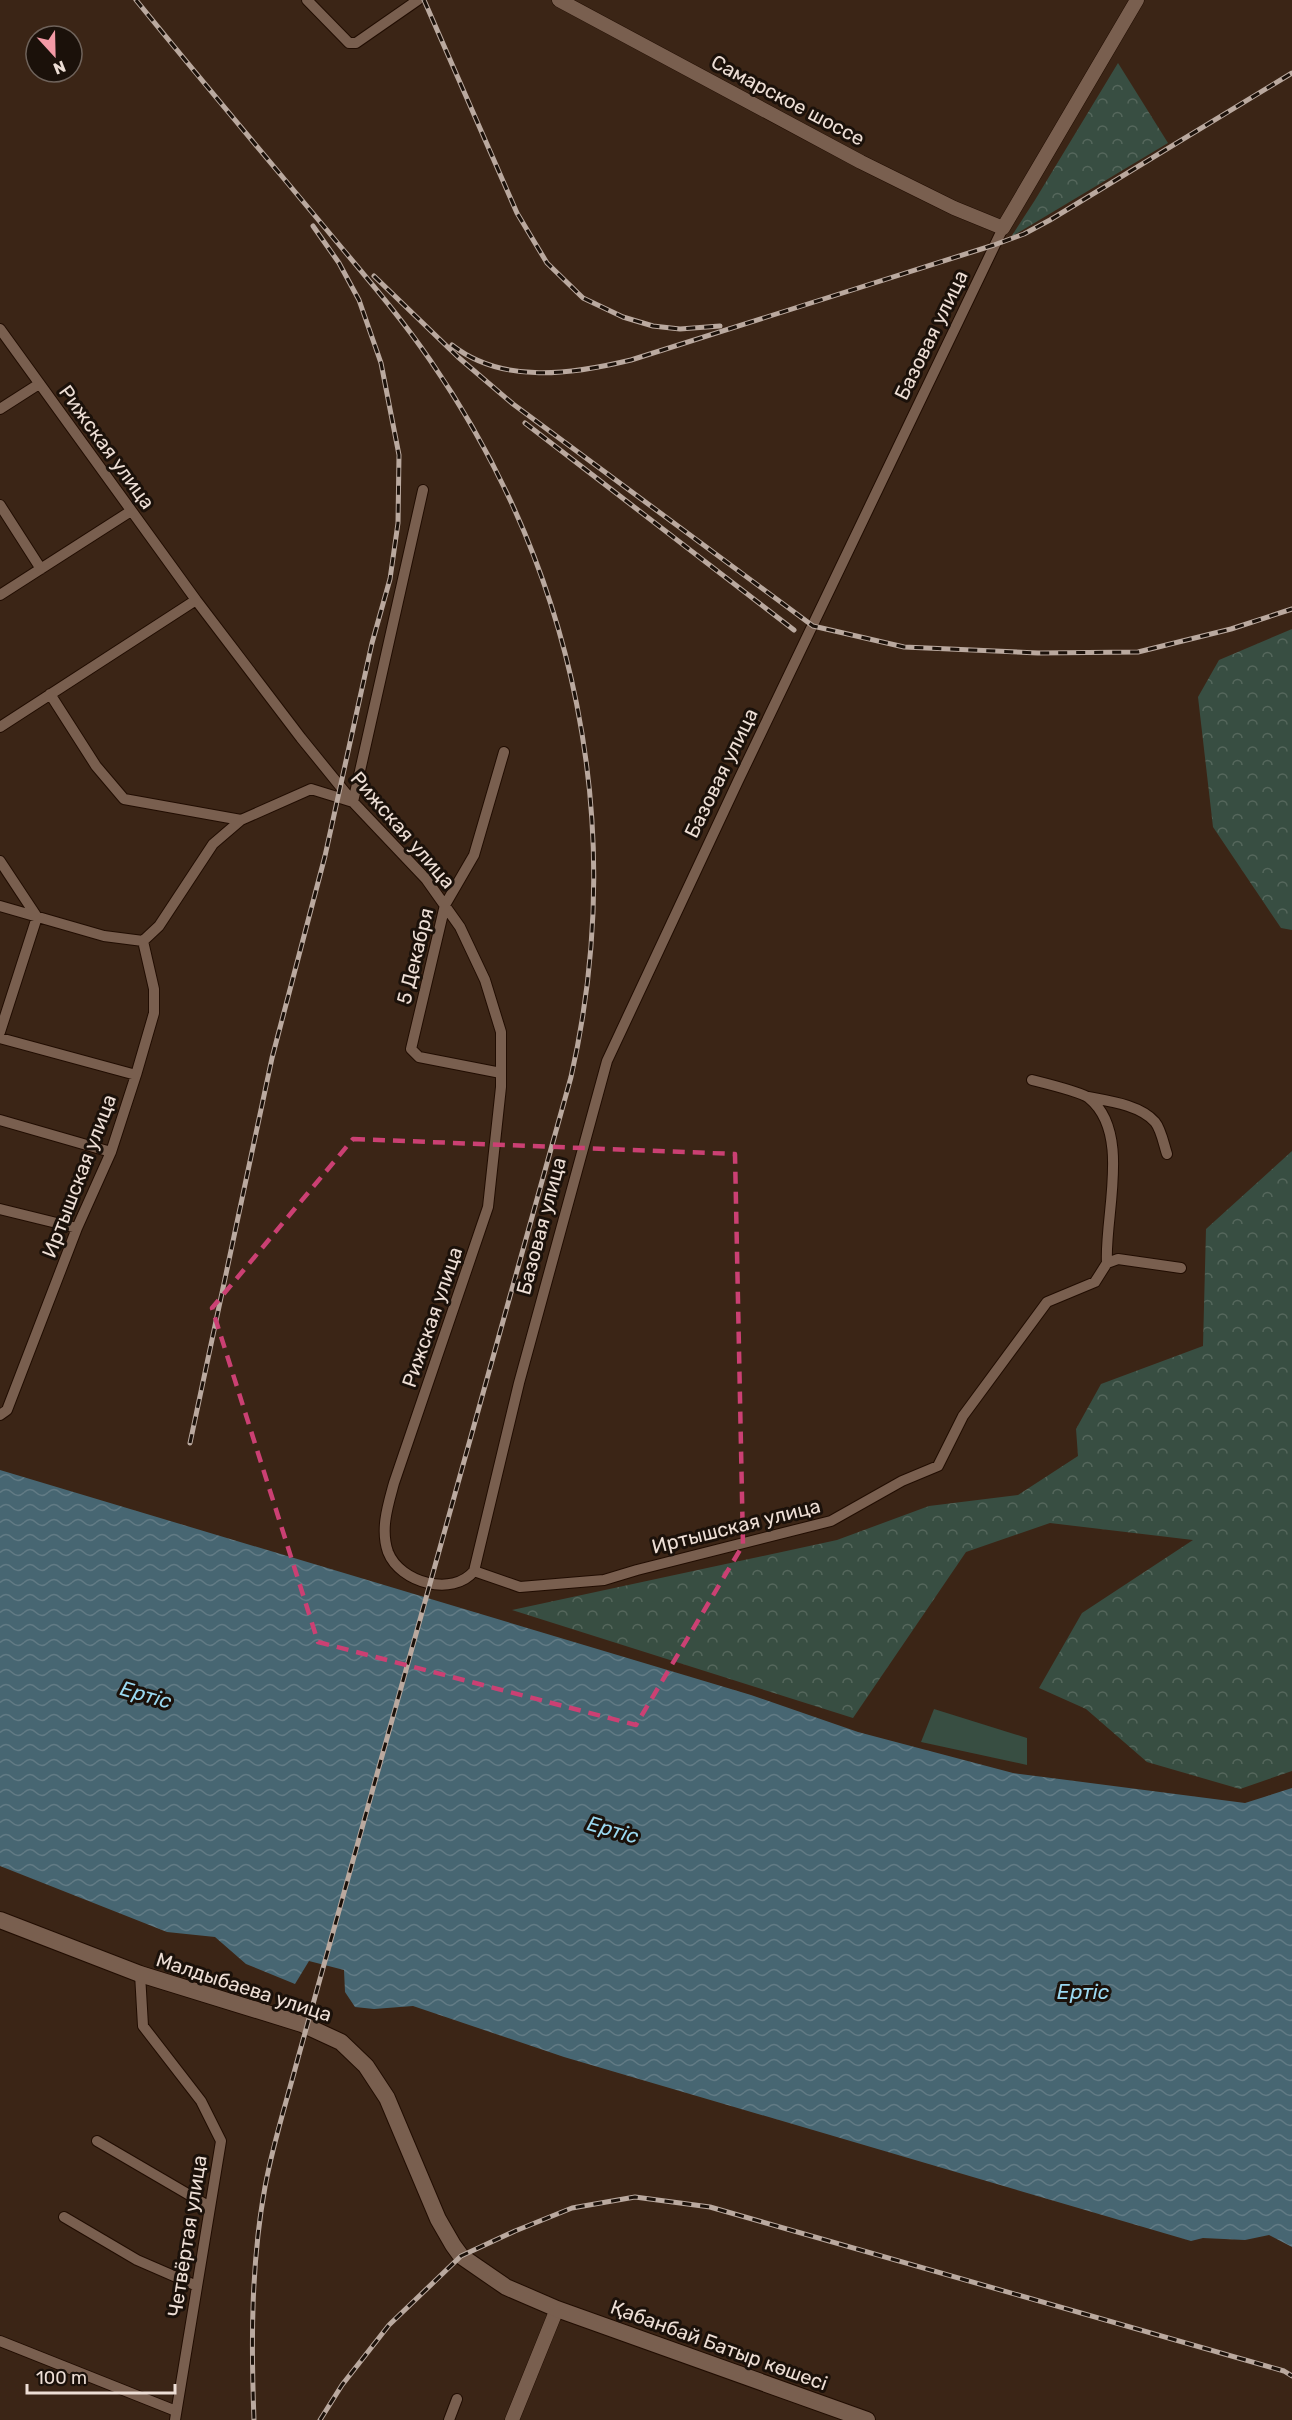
<svg xmlns="http://www.w3.org/2000/svg" width="1292" height="2420" viewBox="0 0 1292 2420" font-family="Rubik,sans-serif">
	<defs>
		<pattern id="forest-crowns" width="20" height="18" patternUnits="userSpaceOnUse" patternTransform="scale(1.5)"><rect width="20" height="18" fill="#384e42"/><path d="M2 6a3 3 0 1 1 6 0M12 15a3 3 0 1 1 6 0" fill="none" stroke="#55675c"/></pattern>
		<pattern id="water-waves" width="16" height="10" patternUnits="userSpaceOnUse" patternTransform="scale(1.5)"><rect width="16" height="10" fill="#476672"/><path d="M0 5q4-4 8 0t8 0" fill="none" stroke="#627b85"/></pattern>
	</defs>
	<rect width="100%" height="100%" fill="#3b2516"/>
	<path fill="#384e42" d="M934,1709l93,29v27l-106,-23z"/>
	<path fill="url(#forest-crowns)" d="M1118,63l50,80 -157,94 24,-37z
		M1292,629v301l-11,-2 -68,-101 -15,-130 21,-37z
		M1292,1151v620l-52,18 -93,-27 -61,-53 -47,-21 43,-75 111,-73 -143,-17 -84,29 -113,166 -341,-108 325,-70 92,-34 89,-11 60,-39 -2,-27 25,-45 102,-38 3,-117z"/>
	<path fill="url(#water-waves)" d="M0,1470l751,225 107,37 155,41 232,30 47,-15v459l-23,-12 -24,5 -42,-2 -12,3 -627,-184 -151,-51 -39,3 -19,-2 -10,-15 -1,-22 -35,-9 -14,23 -49,-20 -31,-27 -48,-5 -167,-66z"/>
	<g fill="none" stroke-linecap="round" stroke-linejoin="round">
		<defs>
			<path id="minor" d="M307,0l42,43h7l62,-43
				M0,329l196,271 105,138 52,64 73,77 34,48 25,53 16,52v55l-13,120 -94,276c-6,22 -14,46 -6,69 12,31 65,45 86,19l45,-188 88,-322 131,-280 265,-553
				M0,409l39,-25
				M0,505l41,64
				M0,595l131,-84
				M50,694l46,72 28,33 117,21
				M0,727l196,-127
				M0,861l37,56 -37,115
				M0,906l104,30 39,5 16,-15 54,-82 28,-24 70,-31 42,13 70,-312
				M0,1038l136,37
				M501,1073l-82,-16 -8,-8 34,-144 29,-50 30,-103
				M1032,1080c12,3 49,12 57,18 43,35 15,118 18,165
				M1088,1097c21,4 52,8 67,25 6,7 9,23 12,32
				M0,1120l111,32
				M0,1209l77,19
				M0,1415l7,-5 70,-182 34,-76 25,-77 18,-62v-24l-11,-48
				M474,1571l46,16 84,-7 33,-10 194,-49 71,-40 36,-15 25,-50 84,-114 48,-20 12,-19 11,-4 63,9
				M140,1974l3,52 58,75 20,40 -46,279
				M97,2141l113,66
				M64,2217l73,43 60,26
				M0,2341l176,70
				M449,2420l8,-21"/>
			<path id="tertiary" d="M559,0l302,162 93,46 49,20 134,-228
				M512,2420l45,-111"/>
			<path id="secondary" d="M0,1920l140,54 162,50 39,18 25,24 21,32 51,121 15,26 8,11 45,31 51,22 310,111"/>
		</defs>
		<use href="#minor" stroke="#210d02" stroke-width="12"/>
		<use href="#tertiary" stroke="#210d02" stroke-width="15"/>
		<use href="#secondary" stroke="#210d02" stroke-width="18"/>
		<use href="#minor" stroke="#795f4f" stroke-width="10"/>
		<use href="#tertiary" stroke="#795f4f" stroke-width="14"/>
		<use href="#secondary" stroke="#795f4f" stroke-width="16"/>
		<defs>
			<path id="rail" d="M136,0c64,79 130,157 195,235 34,41 69,81 99,125 146,212 198,466 141,717l-273,981c-11,42 -25,85 -33,129 -14,77 -14,155 -11,233
				M424,0l93,213 30,50 36,35 40,19 30,9 27,3 40,-3
				M374,276l84,81 55,47 300,222 91,21 134,6 100,-1 93,-23 61,-20
				M452,345c51,40 121,29 179,15l363,-115 30,-11 26,-14 242,-147
				M525,423l269,207
				M190,1443l82,-385 53,-202 47,-213 18,-64 8,-56 1,-68 -18,-92 -22,-63 -20,-37 -26,-37
				M320,2420l22,-35 47,-60 72,-69 54,-25 57,-23 63,-11 75,10 574,164 8,5"/>
		</defs>
		<use href="#rail" stroke="#baa99f" stroke-width="5"/>
		<use href="#rail" stroke="#1b110a" stroke-width="3" stroke-dasharray="9" stroke-linecap="butt"/>
	</g>
	<path fill="none" stroke="#cb4073" stroke-width="4.5" stroke-dasharray="12 8" stroke-linejoin="round" d="M353,1139l382,15 8,391 -107,180 -318,-83 -106,-334z"/>
	<g text-anchor="middle" stroke-width="6" stroke-linejoin="round" paint-order="stroke">
		<g font-size="20" fill="#edded5" stroke="#1b110a">
			<text transform="translate(788 100) rotate(28)" y="7">Самарское шоссе</text>
			<text transform="translate(931 335) rotate(-64)" y="7">Базовая улица</text>
			<text transform="translate(107 447) rotate(54)" y="7">Рижская улица</text>
			<text transform="translate(721 773) rotate(-64)" y="7">Базовая улица</text>
			<text transform="translate(403 830) rotate(49)" y="7">Рижская улица</text>
			<text transform="translate(415 956) rotate(-76)" y="7">5 Декабря</text>
			<text transform="translate(79 1176) rotate(-69)" y="7">Иртышская улица</text>
			<text transform="translate(541 1226) rotate(-75)" y="7">Базовая улица</text>
			<text transform="translate(432 1317) rotate(-71)" y="7">Рижская улица</text>
			<text transform="translate(736 1526) rotate(-14)" y="7">Иртышская улица</text>
			<text transform="translate(244 1987) rotate(18)" y="7">Малдыбаева улица</text>
			<text transform="translate(187 2236) rotate(-81)" y="7">Четвёртая улица</text>
			<text transform="translate(719 2345) rotate(20)" y="7">Қабанбай Батыр көшесі</text>
		</g>
		<g font-size="21" font-style="italic" fill="#9bd9f1" stroke="#1b110a">
			<text transform="translate(146 1695) rotate(16)" y="7">Ертіс</text>
			<text transform="translate(613 1830) rotate(16)" y="7">Ертіс</text>
			<text x="1083" y="1999">Ертіс</text>
		</g>
	</g>
	<g transform="translate(54 54) rotate(158)"><circle r="28" fill="#1b110a" stroke="#6f635b" stroke-width="1.5"/>
	<path d="M0-4.5L10 22L0 15L-10 22Z" fill="#f49aa6"/>
	<text y="-9" font-size="16" font-weight="bold" text-anchor="middle" fill="#edded5">N</text>
	</g>
	<path d="M27 2384v9h148v-9" fill="none" stroke="#edded5" stroke-width="3"/>
	<text x="36" y="2384" font-size="18" fill="#edded5" stroke="#1b110a" stroke-width="4.5" paint-order="stroke">100 m</text>
</svg>
